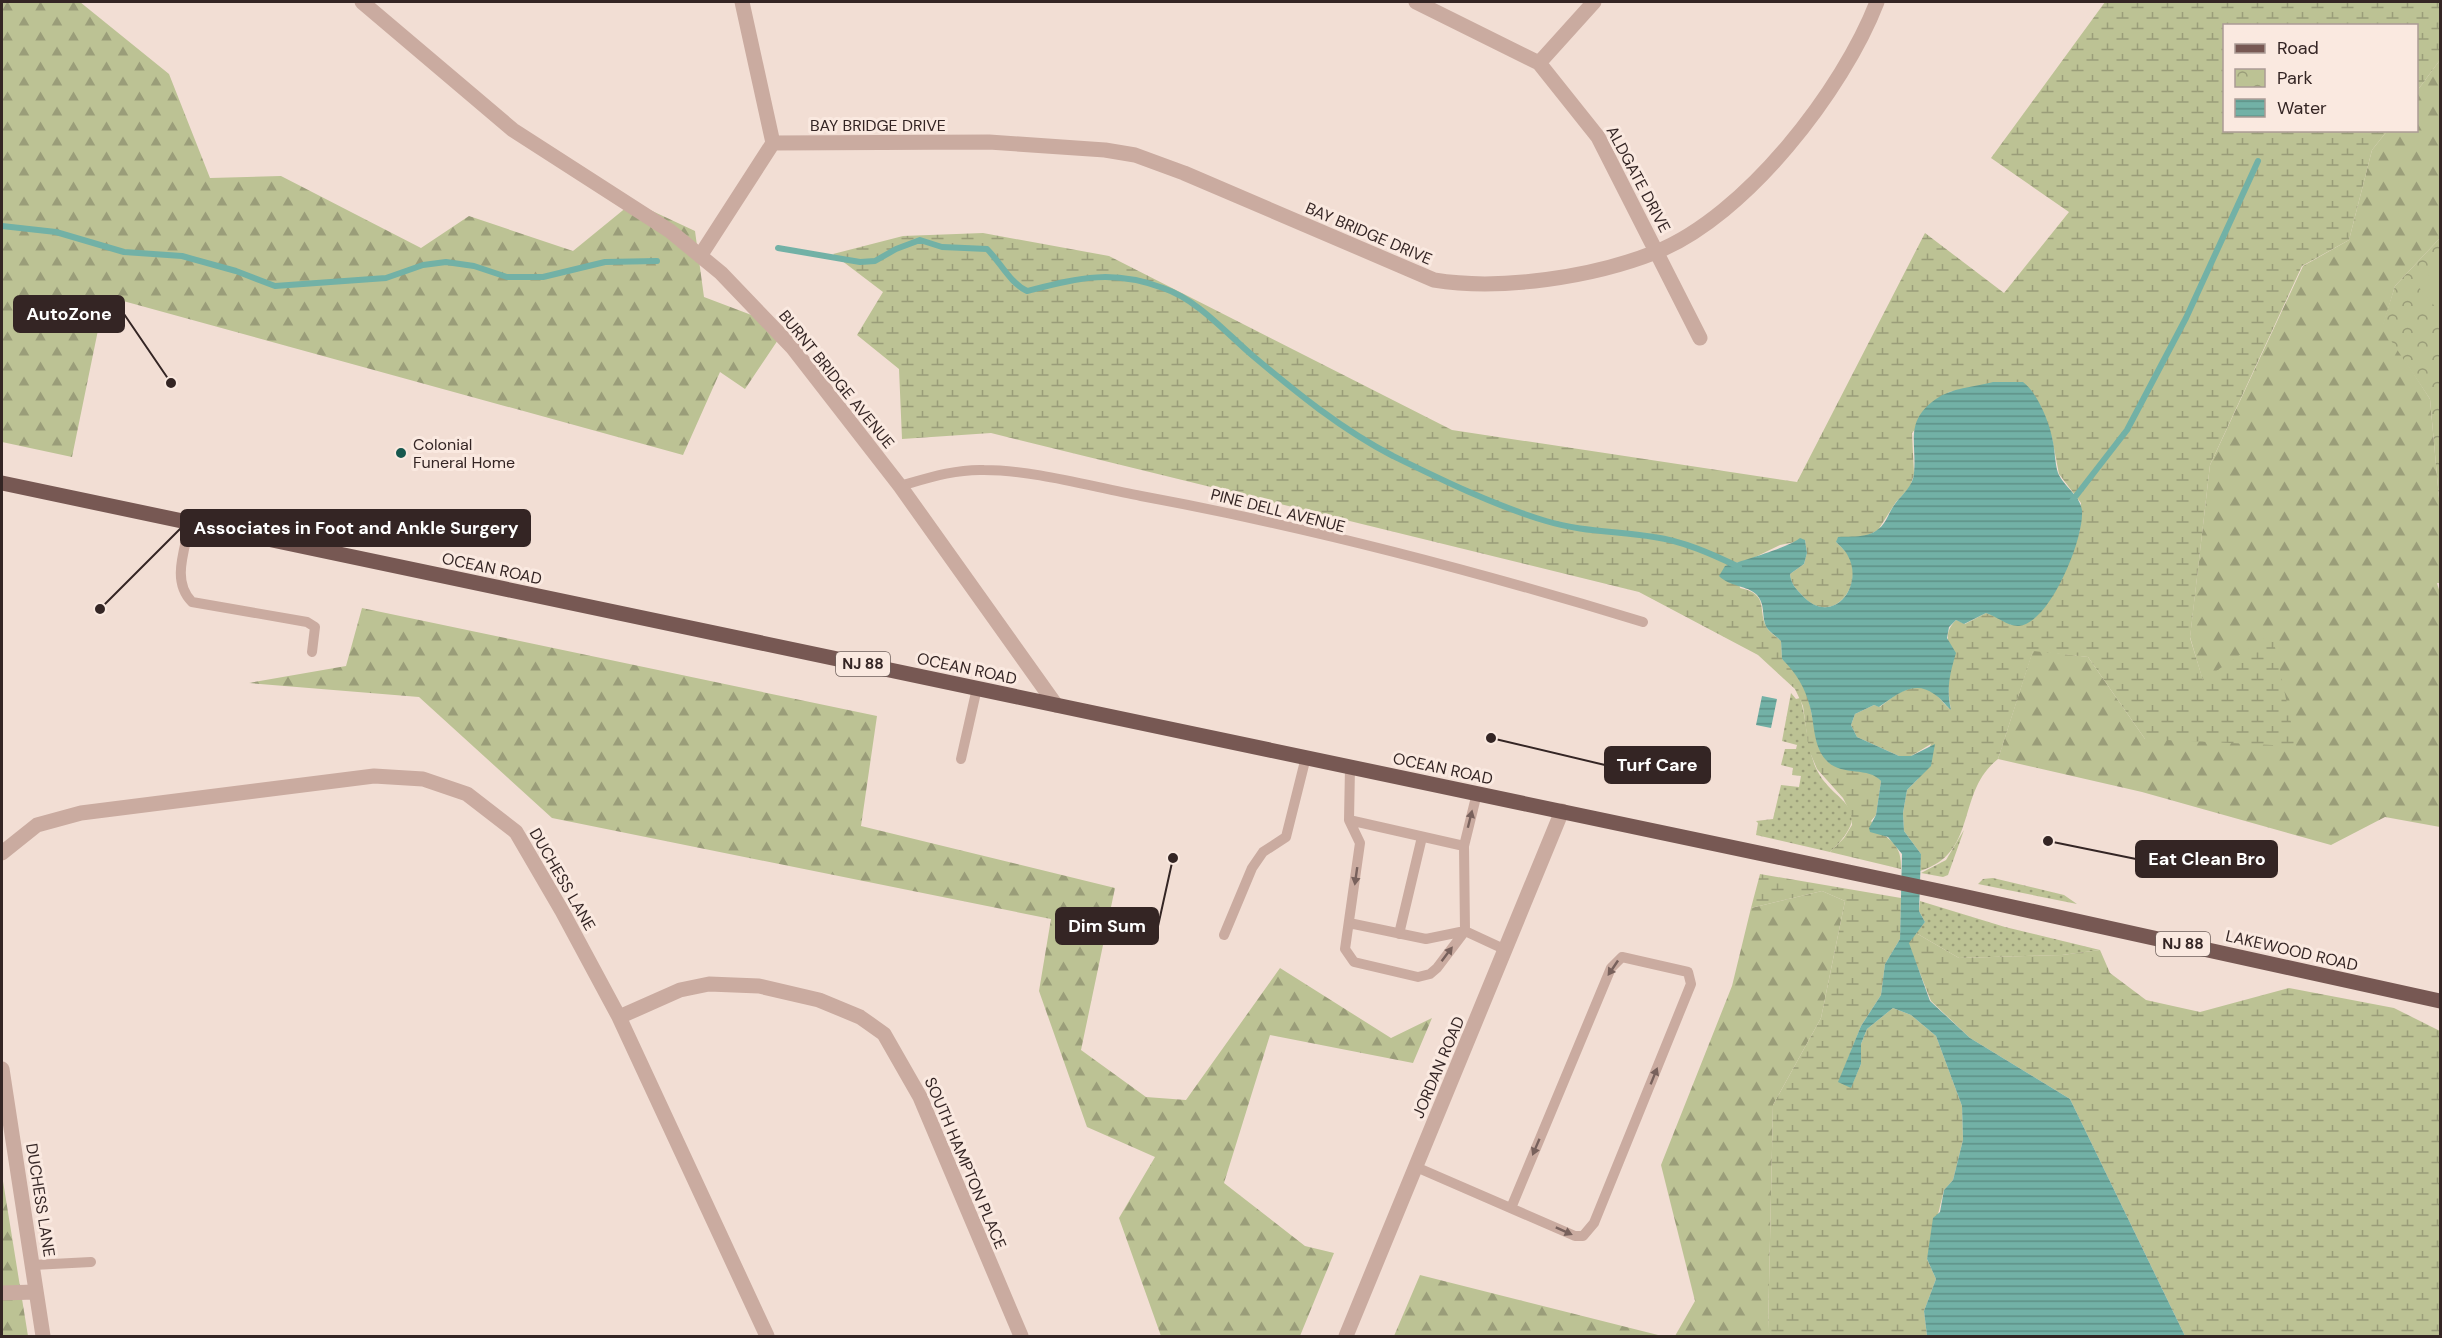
<svg xmlns="http://www.w3.org/2000/svg" width="2442" height="1338" viewBox="0 0 2442 1338" font-family="'DM Sans',sans-serif">
	<defs>
		<pattern id="grass-dots" width="8" height="8" patternUnits="userSpaceOnUse" patternTransform="scale(1.5)"><rect width="8" height="8" fill="#bcc294"/><path d="M2 2h.1M6 6h.1" fill="none" stroke="#9a9d79" stroke-width="1.8" stroke-linecap="round"/></pattern>
		<pattern id="forest-firs" width="22" height="20" patternUnits="userSpaceOnUse" patternTransform="scale(1.5)"><rect width="22" height="20" fill="#bcc294"/><path d="M5 1l3.5 6h-7zM16 11l3.5 6h-7z" fill="#9a9d79"/></pattern>
		<pattern id="wetland-marsh" width="20" height="14" patternUnits="userSpaceOnUse" patternTransform="scale(1.5)"><rect width="20" height="14" fill="#bcc294"/><path d="M1 5h8M5 5V1M11 12h8M15 12V8" fill="none" stroke="#9a9d79"/></pattern>
		<pattern id="park-crowns" width="20" height="18" patternUnits="userSpaceOnUse" patternTransform="scale(1.5)"><rect width="20" height="18" fill="#bcc294"/><path d="M2 6a3 3 0 1 1 6 0M12 15a3 3 0 1 1 6 0" fill="none" stroke="#9a9d79"/></pattern>
		<pattern id="water-rules" width="6" height="5" patternUnits="userSpaceOnUse" patternTransform="scale(1.5)"><rect width="6" height="5" fill="#72b1a6"/><path d="M0 2.5h6" fill="none" stroke="#5e9087"/></pattern>
	</defs>
	<rect width="100%" height="100%" fill="#f2ded4"/>
	<path fill="url(#grass-dots)" d="M1791,693l5,6 4,-1c7,22 6,45 15,68 16,39 65,38 15,86l-74,-17 2,-12 -2,-2 17,-2 8,-34 18,2 2,-11 -9,-1 1,-7 -12,-3 4,-16h11l1,-4 -15,-4z
		M1964,830l-16,45 -5,2 -22,-4 25,-13z
		M1993,878l71,17 13,9 -99,-20 5,-5z
		M1920,901l85,26 95,23 -38,5 -103,3 -43,-25 9,-11 -6,-11z"/>
	<path fill="url(#forest-firs)" d="M2,2h78l89,72 41,104 71,-2 140,72 48,-32 104,35 60,-49 62,29 9,66 82,31 -41,61 -25,-17 -37,83 -578,-159 -33,161 -70,-15z
		M2440,60v178l-45,48 -12,40 47,73 10,110v74h-3l3,10v234l-55,-10 -54,28 -189,-53 -144,-33 35,-109 55,7 57,82 127,-105 -69,47 -13,-44 20,-172 93,-199 46,-26 23,-90 15,-19 29,-1 1,-39z
		M362,608l515,108 -16,110 254,62 -34,162 65,47 40,3 94,-132 111,70 41,-20 -19,45 -143,-28 -46,148 81,63 29,7 -34,83h-139l-42,-118 36,-61 -68,-30 -48,-136 12,-72 -499,-101 -133,-121 -170,-14 97,-17z
		M1822,891l23,10 -24,117 -48,87 -5,225 4,6h-97l20,-35 -34,-136 71,-179 19,-78z
		M2,1175l26,161h-26z
		M1420,1275l242,61h-268z"/>
	<path fill="url(#wetland-marsh)" d="M2105,2h335v58l-23,31 -1,-65h-192v104l163,1 -15,19 -23,90 -47,26 -92,199 -20,173 13,42 69,-47 24,113 -151,-7 -57,-82 -55,-6 -35,108c-43,34 -19,94 -78,112l1,-17 -17,-23 -1,-18 4,-23 11,-11 13,-35 -20,12h-12l-42,-19 -6,-12 4,-11 19,-9 6,2c15,-12 32,-27 53,-15 7,5 11,13 18,18 -3,-18 -5,-35 3,-51 -6,-16 -11,-26 2,-39l9,4 21,-11 17,6 8,6 58,-63 11,-32 1,-27 -22,-29 -7,-36 -11,-31 -25,-23 -11,-2 -56,10 -37,41 2,41 -4,13 -14,15 -18,28 -15,8 -16,-1 -11,5c4,4 10,9 13,14 16,31 -19,73 -48,38 -6,-6 -10,-11 -11,-20l14,-10 3,-11 -2,-13 -25,5 -33,16 -13,2 6,25c30,6 17,23 27,40 3,5 10,9 14,13l1,18c4,4 10,8 14,13 19,25 13,60 31,89l49,14 5,6 -5,34 -5,6c15,21 31,18 30,48l-71,-17 14,-14 8,-13 -1,-11 -8,-16 -26,-29 -8,-19 -6,-44 -8,-17 -37,-34 -119,-63 -648,-159 -89,6 -3,-70 -42,-34 26,-43 -50,-38 70,-18 80,-3 126,23 343,174 345,52 128,-249 79,60 65,-81 -78,-54z
		M1760,874l141,24 -1,41 -15,25 -4,31 -20,31 -22,55 12,6 10,-23v-20l6,-15 26,-21 18,7 25,21 26,70 1,34 -10,40 -9,10 -17,69 9,20 -12,32 3,25h-155l-4,-5 5,-226 48,-87 24,-117 -23,-10 -71,17z
		M1916,933l43,25 103,-3 38,-5 10,23 36,27 54,12 89,-24 105,20 46,23v305h-255l-115,-237 -100,-61 -39,-37 -23,-58z"/>
	<path fill="url(#park-crowns)" d="M2440,238v271l-10,-110 -48,-72 13,-41z"/>
	<path fill="#bcc294" d="M2440,266v41l-3,2 -20,-24z"/>
	<path fill="url(#water-rules)" d="M1993,382h30c15,11 27,42 30,60 2,10 2,22 5,31 6,14 23,23 24,38 2,28 -32,112 -63,115 -10,1 -23,-10 -33,-13l-22,11 -8,-4 -7,7 -2,11 9,15c-6,20 -10,36 -5,57 -6,-5 -10,-12 -17,-16 -20,-15 -38,1 -55,13l-5,-2 -19,9 -4,11 6,12 42,19h12l24,-12 -4,22 -24,24 -4,23 1,18 17,23 -2,57 6,11 -16,21 21,58 40,37 100,61 115,237h-258l-3,-25 12,-32 -9,-20 6,-41 7,-6 4,-22 9,-10 10,-40 -1,-34 -26,-70 -25,-21 -18,-7 -26,21 -6,15v20l-10,24 -13,-6 23,-56 20,-31 4,-31 15,-25 2,-85 -14,-17 -18,-5 -1,-4 7,-13 5,-34c-13,-15 -40,-4 -55,-21 -13,-15 -11,-34 -16,-53 -5,-20 -14,-34 -28,-48l-1,-18c-4,-4 -11,-9 -14,-13 -6,-10 -1,-23 -10,-33 -10,-10 -27,-8 -38,-19l6,-10c14,-4 67,-20 75,-28l5,2 2,13 -3,11 -14,10c1,9 5,14 11,20 30,35 64,-7 47,-38 -2,-5 -8,-10 -12,-14l2,-5c19,-1 37,2 48,-17 3,-5 5,-11 9,-16 7,-10 18,-17 19,-31 3,-30 -10,-52 22,-74 15,-11 38,-12 57,-17z
		M1762,696l15,3 -6,29 -15,-3z"/>
	<g fill="none" stroke-linecap="round" stroke-linejoin="round">
		<path stroke="#72b1a6" stroke-width="6" d="M2,226l54,6 68,20 58,4 54,15 39,15 111,-8 37,-13 23,-3 28,4 33,11h36l62,-15 52,-1
			M778,248l82,14 15,-1 21,-12 24,-9 22,7 45,2c14,14 23,34 40,42 52,-13 84,-22 136,-3 35,12 63,45 90,68 44,37 88,73 140,100 49,24 100,49 153,65 36,11 72,10 108,16 29,4 58,17 85,30
			M2072,501l55,-71 59,-112 72,-157"/>
		<path stroke="#caaba0" stroke-width="10" d="M900,486c28,-8 55,-17 84,-16 50,0 108,17 157,26 168,31 339,76 502,126
			M190,523c-5,27 -19,58 2,79l115,20 8,5 -3,25
			M961,759l16,-71
			M1350,767l-1,53 11,23 -15,106 9,13 64,15 12,-3 7,-6 28,-37 -1,-85 13,-53
			M1349,820l115,26
			M1349,923l77,16 39,-8 41,19
			M1399,934l23,-97
			M1224,935l28,-67 11,-16 23,-15 20,-80
			M1416,1167l159,69h8l11,-13 97,-239 -3,-12 -66,-15 -11,11 -100,240
			M33,1265l58,-3"/>
		<path stroke="#caaba0" stroke-width="15" d="M362,2l151,128 157,101 51,42 71,74 108,139 156,219
			M1416,2l123,61 59,74 102,201
			M1539,63l55,-61
			M773,143l216,-1 116,8 30,5 49,18 250,107c67,11 159,-3 222,-28 90,-36 187,-162 221,-250
			M700,256l73,-113 -31,-141
			M2,853l35,-28 44,-12 293,-37 49,3 44,15 49,38 46,79 57,106 148,319
			M619,1017l61,-27 29,-6 50,2 60,14 41,17 24,17 36,63 101,239
			M2,1069l41,267
			M2,1293l33,-1"/>
		<path stroke="#caaba0" stroke-width="15" d="M1346,1336l216,-525"/>
		<path stroke="#775853" stroke-width="15" d="M2,483l1956,412 482,106"/>
	</g>
	<defs><path id="oneway-solid" d="M-6-.8H1V-3.2L6.5 0L1 3.2V.8H-6Z" transform="scale(1.5)"/></defs>
	<g fill="#78615c">
		<use href="#oneway-solid" transform="translate(1470 819) rotate(-76)"/>
		<use href="#oneway-solid" transform="translate(1356 876) rotate(98)"/>
		<use href="#oneway-solid" transform="translate(1447 954) rotate(-53)"/>
		<use href="#oneway-solid" transform="translate(1613 968) rotate(124)"/>
		<use href="#oneway-solid" transform="translate(1654 1076) rotate(-68)"/>
		<use href="#oneway-solid" transform="translate(1536 1147) rotate(113)"/>
		<use href="#oneway-solid" transform="translate(1564 1231) rotate(24)"/>
	</g>
	<circle fill="#17584e" stroke="#fae9e0" stroke-width="2" cx="401" cy="453" r="6"/>
	<g text-anchor="middle" stroke-width="6" stroke-linejoin="round" paint-order="stroke">
		<g fill="#fae9e0" stroke="#6f605c" stroke-width="1.5">
			<rect x="836" y="652" width="54" height="24" rx="4.5"/>
			<rect x="2156" y="932" width="54" height="24" rx="4.5"/>
		</g>
		<g font-size="15" font-weight="bold" fill="#342524">
			<text x="863" y="669">NJ 88</text>
			<text x="2183" y="949">NJ 88</text>
		</g>
		<g font-size="16" fill="#342524" stroke="#fae9e0">
			<text x="878" y="131">BAY BRIDGE DRIVE</text>
			<text transform="translate(1639 179) rotate(62)" y="6">ALDGATE DRIVE</text>
			<text transform="translate(1369 233) rotate(23)" y="6">BAY BRIDGE DRIVE</text>
			<text transform="translate(837 379) rotate(51)" y="6">BURNT BRIDGE AVENUE</text>
			<text transform="translate(1278 510) rotate(14)" y="6">PINE DELL AVENUE</text>
			<text transform="translate(492 568) rotate(12)" y="6">OCEAN ROAD</text>
			<text transform="translate(967 668) rotate(12)" y="6">OCEAN ROAD</text>
			<text transform="translate(1443 768) rotate(12)" y="6">OCEAN ROAD</text>
			<text transform="translate(563 879) rotate(60)" y="6">DUCHESS LANE</text>
			<text transform="translate(2292 950) rotate(13)" y="6">LAKEWOOD ROAD</text>
			<text transform="translate(1438 1067) rotate(-67)" y="6">JORDAN ROAD</text>
			<text transform="translate(966 1163) rotate(67)" y="6">SOUTH HAMPTON PLACE</text>
			<text transform="translate(41 1200) rotate(81)" y="6">DUCHESS LANE</text>
		</g>
		<g font-size="16" fill="#342524" stroke="#fae9e0" text-anchor="start">
			<text x="413" y="450">Colonial<tspan x="413" dy="18">Funeral Home</tspan></text>
		</g>
	</g>
	<path fill="none" stroke="#342524" stroke-width="2" d="M171 383L124 314M100 609L181 528M1491 738L1605 765M2048 841L2136 859M1173 858L1158 926"/>
	<g fill="#342524" stroke="#fae9e0" stroke-width="2">
		<circle cx="171" cy="383" r="6"/>
		<circle cx="100" cy="609" r="6"/>
		<circle cx="1491" cy="738" r="6"/>
		<circle cx="2048" cy="841" r="6"/>
		<circle cx="1173" cy="858" r="6"/>
	</g>
	<g fill="#342524" stroke="#342524" stroke-width="2">
		<rect x="14" y="296" width="110" height="36" rx="6"/>
		<rect x="181" y="510" width="349" height="36" rx="6"/>
		<rect x="1605" y="747" width="105" height="36" rx="6"/>
		<rect x="2136" y="841" width="141" height="36" rx="6"/>
		<rect x="1056" y="908" width="102" height="36" rx="6"/>
	</g>
	<g font-size="18" text-anchor="middle" font-weight="bold" fill="#fff">
		<text x="69" y="320">AutoZone</text>
		<text x="356" y="534">Associates in Foot and Ankle Surgery</text>
		<text x="1657" y="771">Turf Care</text>
		<text x="2207" y="865">Eat Clean Bro</text>
		<text x="1107" y="932">Dim Sum</text>
	</g>
	<rect width="2442" height="1338" fill="none" stroke="#342524" stroke-width="6"/>
	<rect x="2223" y="24" width="195" height="108" fill="#fae9e0" stroke="#ab9b95" stroke-width="1.5"/>
	<rect x="2235" y="44" width="30" height="9" fill="#775853" stroke="#ab9b95" stroke-width="1.5"/>
	<text x="2277" y="54" font-size="18" fill="#342524">Road</text>
	<rect x="2235" y="69" width="30" height="18" fill="url(#park-crowns)" stroke="#ab9b95" stroke-width="1.5"/>
	<text x="2277" y="84" font-size="18" fill="#342524">Park</text>
	<rect x="2235" y="99" width="30" height="18" fill="url(#water-rules)" stroke="#ab9b95" stroke-width="1.5"/>
	<text x="2277" y="114" font-size="18" fill="#342524">Water</text>
</svg>
